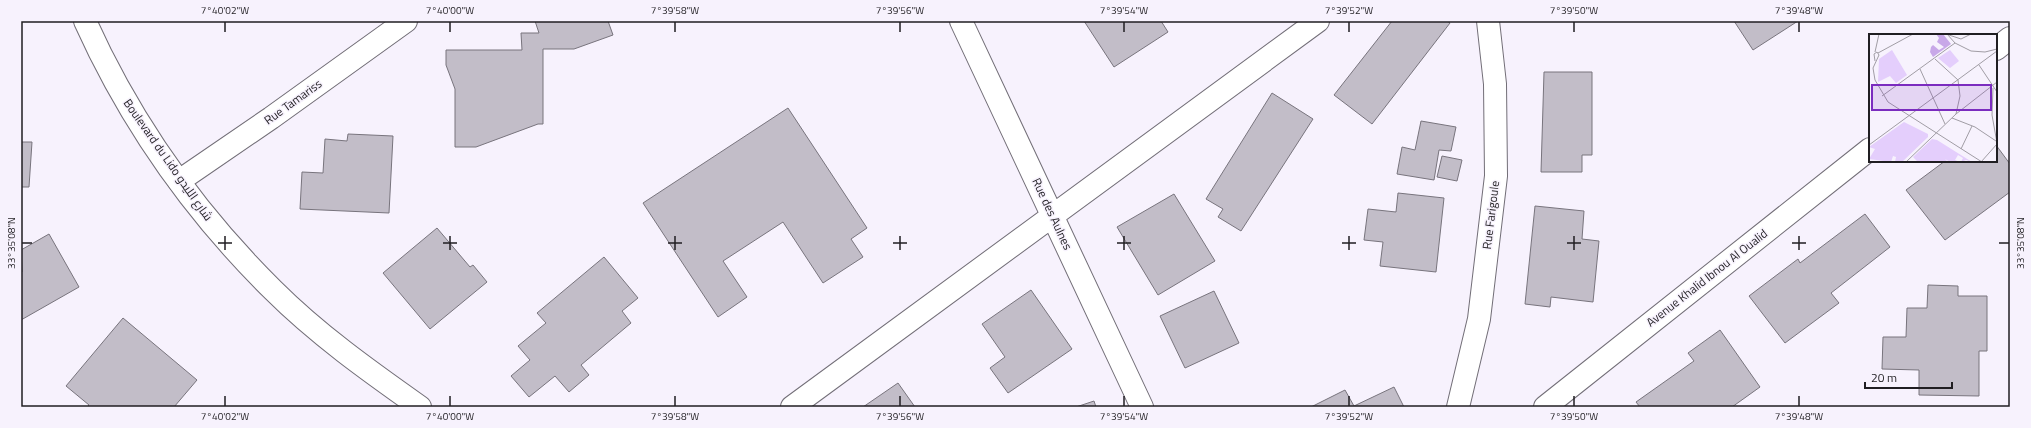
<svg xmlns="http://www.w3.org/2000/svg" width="2031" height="428" viewBox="0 0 2031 428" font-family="'Titillium Web',Cairo,sans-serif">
	<rect width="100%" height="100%" fill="#f7f2fd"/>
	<path fill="#c2bdc8" stroke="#78747d" d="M535,21h73l5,14 -39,14h-31v75h-5l-62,23h-21v-58l-9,-24v-15h76l-1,-17h18z
		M1084,21h77l7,11 -54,35z
		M1392,21h55l3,2 -78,101 -38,-29z
		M1734,21h64l-45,29z
		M1544,72h48v83h-10v17h-41z
		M1272,93l41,26 -72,112 -23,-14 5,-8 -17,-10z
		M788,108l79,120 -16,11 12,18 -40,26 -40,-61 -60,39 24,36 -29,20 -75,-114z
		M1421,121l35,6 -5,24 -12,-1 -5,30 -37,-6 5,-27 13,3z
		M348,134l45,2 -4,77 -89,-4 2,-37 21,1 2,-34 22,2z
		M21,142h11l-3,45h-8z
		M1996,145l14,19v28l-65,48 -39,-50 39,-29h51z
		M1442,156l20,4 -5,21 -20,-4z
		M1398,193l46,5 -8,74 -56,-6 3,-24 -19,-2 4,-31 28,3z
		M1174,194l41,67 -57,34 -41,-68z
		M1535,206l49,5 -2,28 17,2 -6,61 -42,-5 -1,10 -25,-3z
		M1865,214l25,33 -59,46 8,10 -54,40 -36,-47 49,-37 2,4z
		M437,228l33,39 3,-2 14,17 -57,47 -47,-56z
		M49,234l30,53 -58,33v-47l1,-1 -1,-22z
		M604,257l34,41 -16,13 9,12 -50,42 8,10 -20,17 -14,-16 -26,21 -18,-21 19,-16 -12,-14 28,-23 -9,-10z
		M1928,285l30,1v10h29v55h-8v45l-60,-1v-25l-37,-1 1,-32h23l1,-29h20z
		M1031,290l41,59 -64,44 -18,-25 15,-11 -23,-33z
		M1214,291l25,52 -54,25 -25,-52z
		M123,318l74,62 -23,27h-87l2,-2 -23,-19z
		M1720,330l40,57 -28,20h-92l-4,-5 58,-41 -6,-8z
		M898,383l17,24h-52z
		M1394,387l10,20h-93l34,-17 9,16z
		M1094,401l2,6h-20z"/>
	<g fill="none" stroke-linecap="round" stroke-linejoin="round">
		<defs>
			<path id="minor" d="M961,21l181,386
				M1996,49l14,-11
				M179,181l92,-63 135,-97
				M792,407l526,-386
				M1458,407l21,-88 17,-143 -1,-92 -7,-63
				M1545,407l325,-258"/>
			<path id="major" d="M85,21c45,100 110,192 188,269 44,44 96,81 147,117"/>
		</defs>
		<use href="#minor" stroke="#726e77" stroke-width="24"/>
		<use href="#major" stroke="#726e77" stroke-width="24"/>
		<use href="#minor" stroke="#fff" stroke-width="22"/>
		<use href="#major" stroke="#fff" stroke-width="22"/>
	</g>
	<path fill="none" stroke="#201e22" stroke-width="1.5" d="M225,22v10M450,22v10M675,22v10M900,22v10M1124,22v10M1349,22v10M1574,22v10M1799,22v10M225,236v14M450,236v14M675,236v14M900,236v14M1124,236v14M1349,236v14M1574,236v14M1799,236v14M22,243h10M218,243h14M443,243h14M668,243h14M893,243h14M1117,243h14M1342,243h14M1567,243h14M1792,243h14M1999,243h10M225,396v10M450,396v10M675,396v10M900,396v10M1124,396v10M1349,396v10M1574,396v10M1799,396v10"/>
	<g text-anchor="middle" stroke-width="3" stroke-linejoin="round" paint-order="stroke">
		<g font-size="12" fill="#201e22" stroke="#f7f2fd">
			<text transform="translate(293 102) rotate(-36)" y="4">Rue Tamariss</text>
			<text transform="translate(168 160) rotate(55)" y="4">Boulevard du Lido شارع الليدو</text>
			<text transform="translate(1052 214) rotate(65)" y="4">Rue des Aulnes</text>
			<text transform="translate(1491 215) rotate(-83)" y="4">Rue Farigoule</text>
			<text transform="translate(1707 278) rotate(-38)" y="4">Avenue Khalid Ibnou Al Oualid</text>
		</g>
	</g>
	<g transform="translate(1869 34)">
		<rect width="128" height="128" fill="#f7f2fd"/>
		<path d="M23,16l15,25 -11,8 -6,-7 -12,6 1,-23zM81,16l9,11 -9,7 -12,-10zM35,88l24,12v3l-26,25h-7l1,-5 -3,-1 -2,6 -22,-3 6,-10 -6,-2zM63,105l5,1 35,22 -6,-2 -5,2 2,-4 -5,-3 -3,5 5,2h-10l-5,-3 3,3h-30l-5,-5z" fill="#e4cefc"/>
		<path d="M67,0h7l8,10 -18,13 -3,-5 1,-5 2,-2 6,5 5,-3 -7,-5 2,-4z" fill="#c8a8e8"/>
		<path fill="none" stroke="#a19da5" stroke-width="1" d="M78,0l8,9 16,8 14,1 12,-3M80,1l12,4 10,-5M6,18l4,-18M9,19l35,-19M66,25l23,21 2,16 -4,18M6,27l-1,-7 3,-2 2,3 -6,13 2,12 13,22 94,60M110,31l18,27M51,35l25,55M124,54l-1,27 5,28M13,62l73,-53M83,84l23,9 21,14M0,111l128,-94M92,115l11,-23M37,128l50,-48 41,-32M112,128l16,-18"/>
		<path fill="#7b2cbf" fill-opacity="0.15" stroke="#7b2cbf" stroke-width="2" d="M3,51h119v25h-119z"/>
		<rect width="128" height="128" fill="none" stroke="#201e22" stroke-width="2"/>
	</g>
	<rect width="2031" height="428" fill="none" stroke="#f7f2fd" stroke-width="44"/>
	<path d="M1865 382v6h87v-6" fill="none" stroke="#201e22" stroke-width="2"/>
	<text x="1871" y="382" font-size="12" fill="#201e22" stroke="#f7f2fd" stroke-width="3" paint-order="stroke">20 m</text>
	<rect x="22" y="22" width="1987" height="384" fill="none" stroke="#201e22" stroke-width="1.5"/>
	<g font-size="10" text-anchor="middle" fill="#201e22">
		<text x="225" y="14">7°40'02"W</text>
		<text x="450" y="14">7°40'00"W</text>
		<text x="675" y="14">7°39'58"W</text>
		<text x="900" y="14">7°39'56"W</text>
		<text x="1124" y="14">7°39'54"W</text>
		<text x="1349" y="14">7°39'52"W</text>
		<text x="1574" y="14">7°39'50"W</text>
		<text x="1799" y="14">7°39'48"W</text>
		<text transform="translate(11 243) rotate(-90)" y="4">33°35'08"N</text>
		<text transform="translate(2020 243) rotate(-90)" y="4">33°35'08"N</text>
		<text x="225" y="420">7°40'02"W</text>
		<text x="450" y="420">7°40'00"W</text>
		<text x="675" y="420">7°39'58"W</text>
		<text x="900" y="420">7°39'56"W</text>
		<text x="1124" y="420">7°39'54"W</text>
		<text x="1349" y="420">7°39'52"W</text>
		<text x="1574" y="420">7°39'50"W</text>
		<text x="1799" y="420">7°39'48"W</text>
	</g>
</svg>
